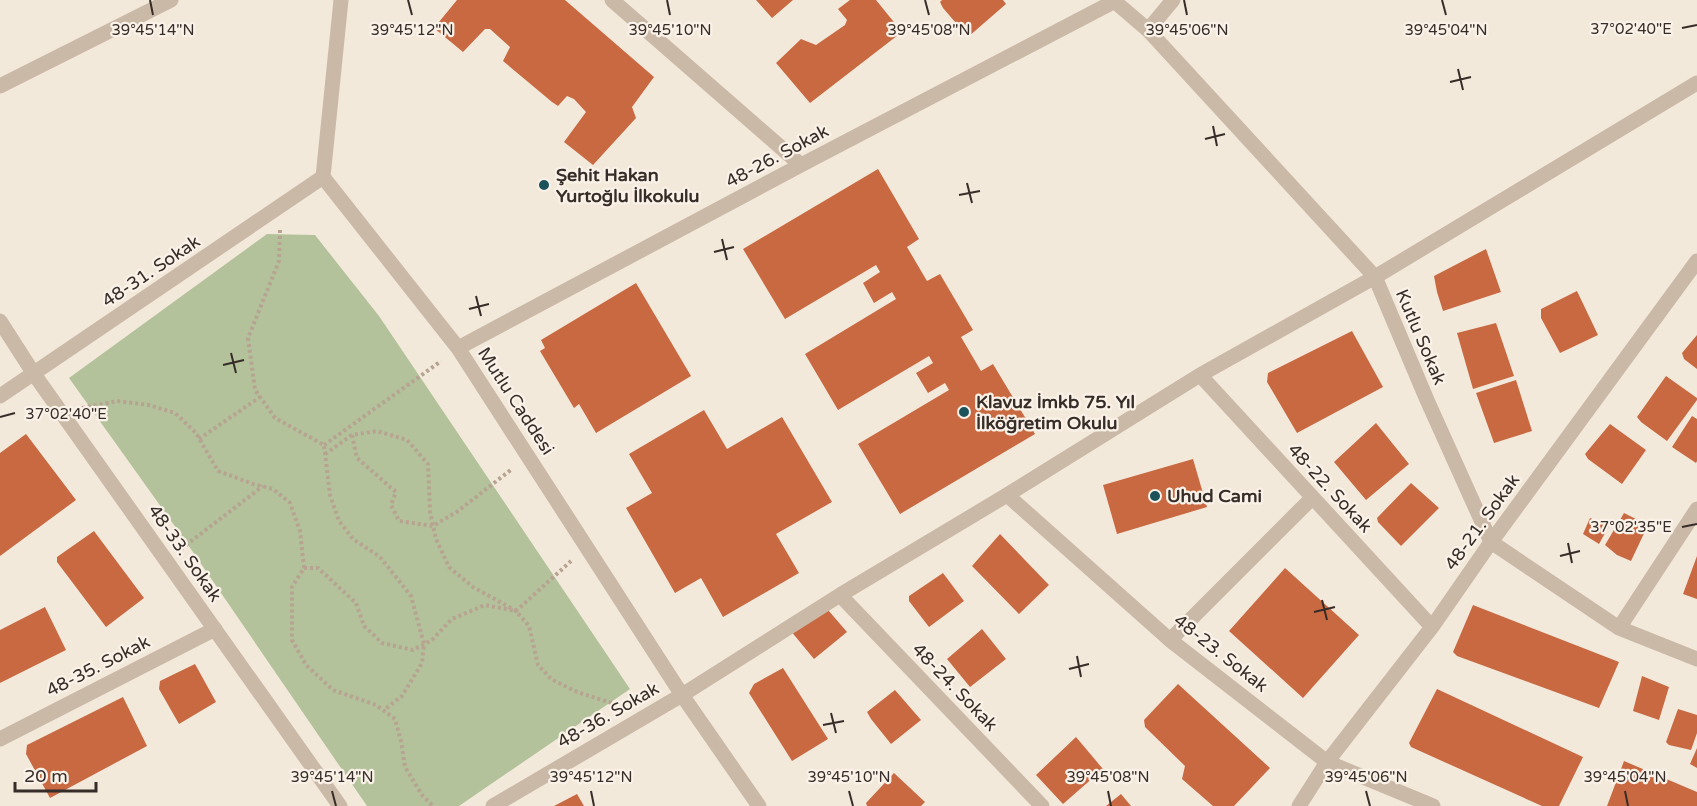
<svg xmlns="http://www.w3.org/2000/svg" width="1697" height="806" viewBox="0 0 1697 806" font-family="'Varela Round',sans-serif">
	<rect width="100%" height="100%" fill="#f3e9db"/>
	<path fill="#b3c29b" d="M267,234l48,1 64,81 251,373 -171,117h-92l-183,-267 -115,-161z"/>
	<path fill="#c96942" d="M457,0h108l89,77 -22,30 4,11 -43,47 -29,-23 22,-30 -12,-13 -7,-3 -9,10 -6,-4 -49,-41 7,-14 -20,-18h-5l-22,23 -29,-24z
		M756,0h37l-21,18z
		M850,0h26l26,32 -92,71 -34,-40 25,-24 15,6 29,-20 2,-5 -9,-11z
		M942,0h61l3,4 -38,33 -25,-29 -3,-6z
		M878,169l41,70 -12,8 20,34 13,-7 33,56 -12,7 20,34 12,-7 42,70 -135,80 -42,-70 91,-54 -4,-7 -17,10 -12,-20 17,-10 -4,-7 -91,54 -33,-56 91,-55 -4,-7 -18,11 -11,-20 17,-11 -4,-7 -91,54 -42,-70z
		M1486,249l15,43 -58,19 -6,-19 -3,-16z
		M636,283l55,93 -95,57 -17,-29 -5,4 -34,-57 5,-3 -4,-8z
		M1577,291l21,44 -38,18 -19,-35v-9z
		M1496,323l18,53 -41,13 -16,-56z
		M1352,331l31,56 -86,46 -30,-51 1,-9z
		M1697,335v34l-13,-10 -2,-6z
		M1666,376l31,22v2l-30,41 -26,-19 -4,-5z
		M1516,380l16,51 -38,12 -18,-50z
		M704,410l23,39 55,-32 50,85 -56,32 23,39 -76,44 -22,-39 -26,15 -49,-85 26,-15 -23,-39z
		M1692,416l5,3v42l-1,2 -24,-16z
		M1376,423l33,41 -43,36 -32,-38z
		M1610,424l36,26 -24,34 -34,-25 -3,-5z
		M26,434l50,66 -76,56v-103z
		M1193,459l14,48 -90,27 -14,-49z
		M1411,483l28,25 -38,38 -23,-24 -1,-4z
		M1624,513l24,12 -17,36 -14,-6 -12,-10z
		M1590,518l19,8 -10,18 -16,-10z
		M94,531l50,67 -38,29 -49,-65v-5z
		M1000,534l49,51 -30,29 -47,-48z
		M1697,556v43l-14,-5z
		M1285,568l74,67 -56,63 -74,-67z
		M943,573l21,28 -35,26 -20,-26v-5z
		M822,603l25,29 -33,27 -24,-29z
		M1473,605l146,57 -20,46 -142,-52 -4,-4z
		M45,607l21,43 -66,33v-53z
		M982,629l24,30 -36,28 -23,-28z
		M195,664l21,38 -37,22 -20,-35 1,-8z
		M783,668l45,71 -36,22 -43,-68 5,-9z
		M1642,676l27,11 -10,33 -26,-9z
		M1178,684l92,84 -36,38h-21l-31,-27 3,-13 -40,-39 -1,-7z
		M1437,689l146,68 -24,49h-17l-131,-59 -2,-4z
		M895,690l26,30 -30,24 -20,-25 -4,-7z
		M123,697l24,49 -97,52 -24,-44 1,-9z
		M1678,709l19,6v18l-6,17 -22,-5 -3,-3z
		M1076,737l27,32 -40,35 -27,-29z
		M1697,748v20l-7,-4z
		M1624,761l73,31v14h-90z
		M894,773l31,29 -4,4h-54l-1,-3z
		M577,794l7,12h-30z
		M1121,794l10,12h-25z"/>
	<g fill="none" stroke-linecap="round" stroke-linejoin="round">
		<path stroke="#b7a391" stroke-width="4" stroke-dasharray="3 3" stroke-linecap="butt" d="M280,230l-1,31 -31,77 7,52 20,28 49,27 6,50 9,26 14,18 27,18 31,39 13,48 -2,19 -20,33 -18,14
			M82,408l35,-7 32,4 26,8 21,20 22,38 35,13 20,5 17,14 10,28 4,37 -12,19v53l14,25 27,25 43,15 19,14 6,22 4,26 17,28 11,11
			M352,435l5,23 39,34 -5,13 8,16 34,5 25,-15 54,-42
			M199,439l61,-42
			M324,445l117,-84
			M325,454l27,-19 25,-4 30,9 21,24 2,48 6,27 13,28 24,20 43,24 13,15 9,39 13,14 26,13 44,14
			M181,549l82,-63
			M304,568h14l38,35 8,23 18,17 31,7 19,-10 20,-21 33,-14 31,6 55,-50"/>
		<path stroke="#cbb9a7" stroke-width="15" d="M341,0l-18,177 135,171 224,347 77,111
			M612,0l189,165
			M1113,0l35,30 227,247 52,123 64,142 128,86 78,31
			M1148,30l25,-30
			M0,86l171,-86
			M0,321l34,53 306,432
			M458,348l343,-183 314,-164
			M1200,375l232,252
			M0,396l323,-219
			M1007,495l163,145 157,122 106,44
			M840,595l202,211
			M1619,628l78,-119
			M1170,640l142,-142
			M0,739l215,-110
			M493,806l189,-111 158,-100 167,-100 193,-120 175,-98 322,-194
			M1299,806l28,-44 105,-135 59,-85 206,-281"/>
	</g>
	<path fill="none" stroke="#372d28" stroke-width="2" d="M150,0l3,15M408,0l4,15M667,0l3,15M925,0l4,15M1184,0l3,15M1442,0l4,15M1682,28l15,-3M1458,69l5,21M1450,82l21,-5M1213,126l4,20M1205,139l20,-5M967,183l5,20M959,195l21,-4M722,239l5,21M714,252l20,-5M476,296l5,20M469,309l20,-5M231,353l5,20M223,365l21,-5M0,417l15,-4M1682,527l15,-3M1568,543l4,20M1560,556l20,-5M1322,600l5,20M1314,612l21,-5M1077,656l4,21M1069,669l20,-5M831,713l5,20M823,725l21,-4M332,791l4,15M591,791l3,15M849,791l4,15M1108,791l3,15M1366,791l4,15M1625,791l3,15"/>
	<g fill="#1c535a" stroke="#faf2e8" stroke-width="2">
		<circle cx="544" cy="185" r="6"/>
		<circle cx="964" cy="412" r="6"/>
		<circle cx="1155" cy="496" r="6"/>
	</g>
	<g text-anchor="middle" stroke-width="4.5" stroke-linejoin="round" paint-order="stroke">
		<g font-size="18" fill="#372d28" stroke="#faf2e8">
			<text transform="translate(777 156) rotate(-28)" y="6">48-26. Sokak</text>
			<text transform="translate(151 271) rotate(-34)" y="6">48-31. Sokak</text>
			<text transform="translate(1421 337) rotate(67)" y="6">Kutlu Sokak</text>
			<text transform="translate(516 401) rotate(57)" y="6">Mutlu Caddesi</text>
			<text transform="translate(1330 488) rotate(47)" y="6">48-22. Sokak</text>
			<text transform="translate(1482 522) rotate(-54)" y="6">48-21. Sokak</text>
			<text transform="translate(185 553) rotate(55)" y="6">48-33. Sokak</text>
			<text transform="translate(1221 653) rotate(38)" y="6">48-23. Sokak</text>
			<text transform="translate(98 666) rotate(-27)" y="6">48-35. Sokak</text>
			<text transform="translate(955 687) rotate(46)" y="6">48-24. Sokak</text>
			<text transform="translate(608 715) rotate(-30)" y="6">48-36. Sokak</text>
		</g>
		<g font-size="18" font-weight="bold" fill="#372d28" stroke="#faf2e8" text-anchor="start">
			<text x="556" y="181">Şehit Hakan<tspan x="556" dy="21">Yurtoğlu İlkokulu</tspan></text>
			<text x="976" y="408">Klavuz İmkb 75. Yıl<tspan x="976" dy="21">İlköğretim Okulu</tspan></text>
			<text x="1167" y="502">Uhud Cami</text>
		</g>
	</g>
	<g font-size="15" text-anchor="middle" fill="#372d28" stroke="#faf2e8" stroke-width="4.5" stroke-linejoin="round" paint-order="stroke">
		<text x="1631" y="34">37°02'40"E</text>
		<text x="153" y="35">39°45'14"N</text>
		<text x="412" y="35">39°45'12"N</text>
		<text x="670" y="35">39°45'10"N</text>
		<text x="929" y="35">39°45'08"N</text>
		<text x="1187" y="35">39°45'06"N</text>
		<text x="1446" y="35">39°45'04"N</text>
		<text x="66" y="419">37°02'40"E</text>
		<text x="1631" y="532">37°02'35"E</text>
		<text x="332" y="782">39°45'14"N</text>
		<text x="591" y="782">39°45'12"N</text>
		<text x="849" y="782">39°45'10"N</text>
		<text x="1108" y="782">39°45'08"N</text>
		<text x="1366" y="782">39°45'06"N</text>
		<text x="1625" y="782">39°45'04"N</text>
	</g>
	<path d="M15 782v9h81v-9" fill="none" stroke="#372d28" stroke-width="3"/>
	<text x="24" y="782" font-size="18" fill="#372d28" stroke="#faf2e8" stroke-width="4.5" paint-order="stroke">20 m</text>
</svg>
